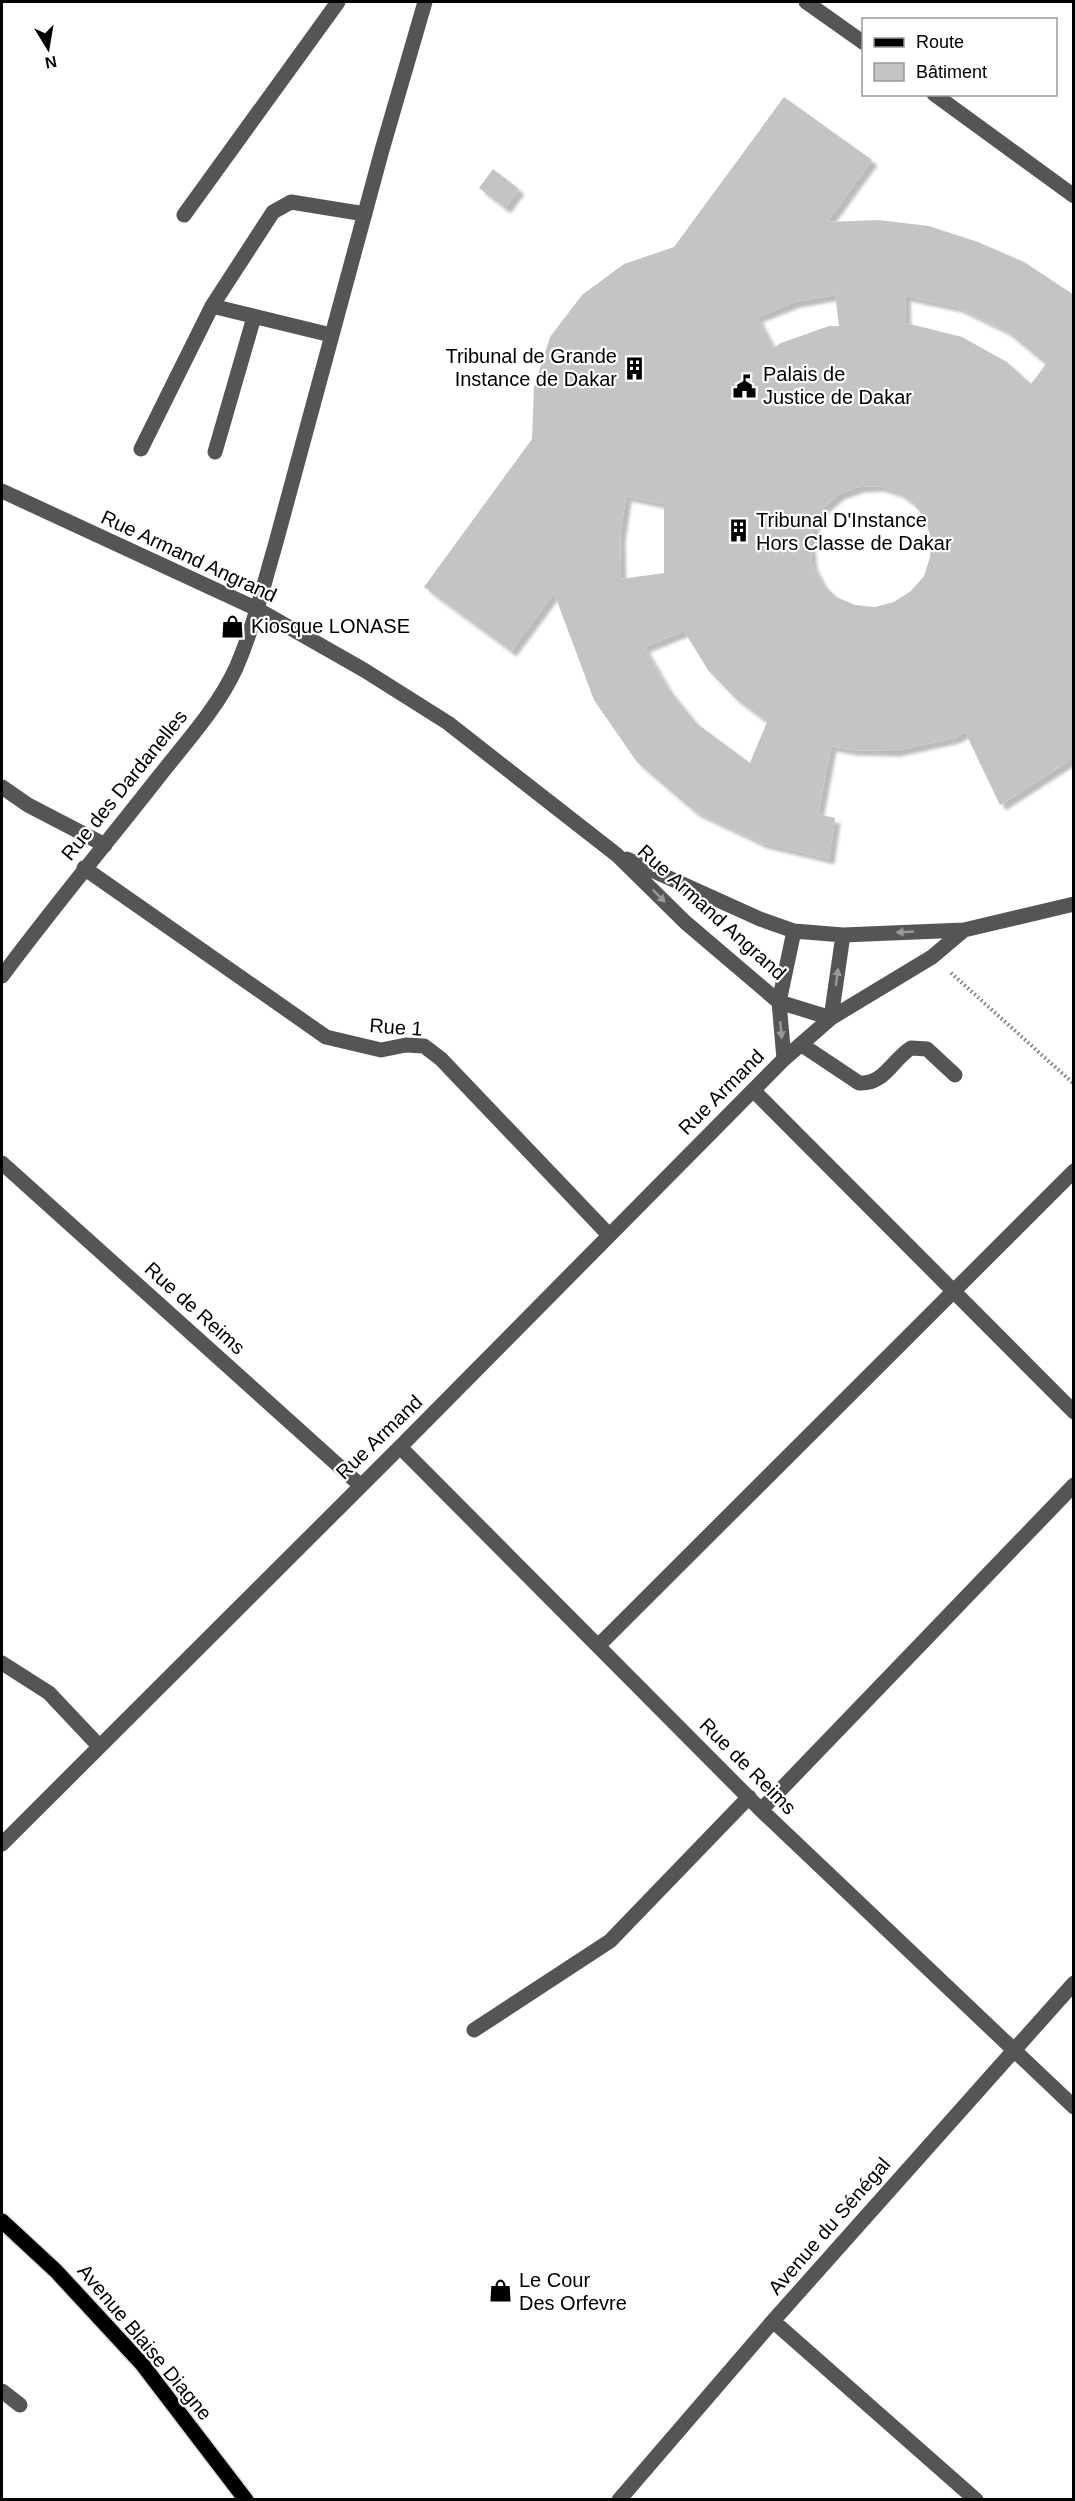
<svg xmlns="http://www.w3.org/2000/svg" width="1075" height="2501" viewBox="0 0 1075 2501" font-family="Helvetica,sans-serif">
	<defs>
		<filter id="shadow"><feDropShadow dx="5.5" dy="5.5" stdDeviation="1.5" flood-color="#0004"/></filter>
	</defs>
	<rect width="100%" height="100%" fill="#fff"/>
	<path fill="#c4c4c4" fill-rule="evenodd" filter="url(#shadow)" d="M784,97l88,63 -45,62 51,-2 51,6 49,16 46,20 50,33v459l-7,8 -67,43 -35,-73 -11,6 -59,13 -44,-1 -20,-4 -13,68 17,4 -6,41 -67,-16 -68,-32 -57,-49 -43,-62 -40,-107 -43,58 -87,-64 108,-148 2,-52 16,-50 32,-42 42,-31 50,-17zM835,295l4,31h-10l-48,17 -8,5 -16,-31 38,-15zM905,296l52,11 48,23 41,34 -15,20 -24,-22 -45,-25 -56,-14zM879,486l18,6 16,11 12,16 6,19 -1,19 -6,19 -13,15 -17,11 -19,5 -20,-2 -19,-8 -14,-14 -10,-19 -2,-20 4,-19 10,-18 15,-13 20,-7zM626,496l38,8v69l-43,6 -1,-42zM684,631l24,39 27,28 32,24 -17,41 -54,-40 -29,-36 -23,-40z
		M493,169l26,20 -14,19 -26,-20z"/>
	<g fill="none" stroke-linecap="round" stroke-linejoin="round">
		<defs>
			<path id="major" d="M2,2221l54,50 86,93 104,136"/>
		</defs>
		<use href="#major" stroke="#dbdbdb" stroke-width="18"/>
		<path stroke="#777" stroke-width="4" stroke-dasharray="1.5 3" stroke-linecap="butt" d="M951,973l123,111"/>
		<path stroke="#555" stroke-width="15" d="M806,2l58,41
			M934,94l140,102
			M184,215l154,-213
			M212,306l119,29
			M141,449l71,-143 61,-94 18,-10 74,12
			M215,452l39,-135
			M2,491l255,118 107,61 84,53 169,132 68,67 94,80 52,16
			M2,787l26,18 77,40
			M627,859l133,60 34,12 49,4 121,-5 110,-26
			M84,868l242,169 55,13 25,-5 18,1 17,13 168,176
			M2,976c50,-67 103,-131 155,-197 28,-36 60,-70 79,-111 17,-39 27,-81 39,-122l107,-396 43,-148
			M831,1018l12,-83
			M802,1045l57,38c25,2 33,-23 52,-35l16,1 28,26
			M784,1059l-5,-57 15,-71
			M753,1090l321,322
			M2,1163l358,322
			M400,1447l361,363 313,297
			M598,1646l476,-475
			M2,1663l47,30 50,53
			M761,1810l313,-325
			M2,1844l398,-397 384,-388 47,-41 101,-61 32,-27
			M474,2030l136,-89 139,-144
			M773,2321l203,179
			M2,2391l18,14
			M619,2500l154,-179 301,-338"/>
		<use href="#major" stroke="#000" stroke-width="15"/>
	</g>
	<defs><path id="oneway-solid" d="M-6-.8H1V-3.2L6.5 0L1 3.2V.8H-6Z" transform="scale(1.5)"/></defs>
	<g fill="#999">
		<use href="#oneway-solid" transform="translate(659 896) rotate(45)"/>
		<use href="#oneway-solid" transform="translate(905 932) rotate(177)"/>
		<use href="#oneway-solid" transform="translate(837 977) rotate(-82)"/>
		<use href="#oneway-solid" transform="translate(781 1030) rotate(85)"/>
	</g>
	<defs>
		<symbol id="building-bare" viewBox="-9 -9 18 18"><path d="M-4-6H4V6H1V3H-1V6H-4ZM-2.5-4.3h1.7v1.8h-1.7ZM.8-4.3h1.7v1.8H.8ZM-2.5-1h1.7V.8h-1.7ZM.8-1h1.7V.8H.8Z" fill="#000" stroke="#fff" stroke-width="2.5" paint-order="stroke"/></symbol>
		<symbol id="civic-bare" viewBox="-9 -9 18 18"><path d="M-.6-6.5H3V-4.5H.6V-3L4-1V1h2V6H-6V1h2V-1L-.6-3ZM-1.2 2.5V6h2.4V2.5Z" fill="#000" stroke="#fff" stroke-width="2.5" paint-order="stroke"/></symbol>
		<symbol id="shop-bare" viewBox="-9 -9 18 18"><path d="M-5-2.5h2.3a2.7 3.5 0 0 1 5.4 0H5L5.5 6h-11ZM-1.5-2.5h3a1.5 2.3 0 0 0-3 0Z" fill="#000" stroke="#fff" stroke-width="2.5" paint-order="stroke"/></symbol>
	</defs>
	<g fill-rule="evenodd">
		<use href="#building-bare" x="618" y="352" width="33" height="33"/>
		<use href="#civic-bare" x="728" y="370" width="33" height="33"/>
		<use href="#building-bare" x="722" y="514" width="33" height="33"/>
		<use href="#shop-bare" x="216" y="610" width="33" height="33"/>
		<use href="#shop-bare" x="484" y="2274" width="33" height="33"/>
	</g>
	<g text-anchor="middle" stroke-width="4.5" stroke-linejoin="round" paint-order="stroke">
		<g font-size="20" fill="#000" stroke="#fff" text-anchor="start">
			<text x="617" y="363" text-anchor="end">Tribunal de Grande<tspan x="617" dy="23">Instance de Dakar</tspan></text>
			<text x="763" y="381">Palais de<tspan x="763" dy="23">Justice de Dakar</tspan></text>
			<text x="756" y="527">Tribunal D'Instance<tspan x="756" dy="23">Hors Classe de Dakar</tspan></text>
			<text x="251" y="633">Kiosque LONASE</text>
			<text x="519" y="2287">Le Cour<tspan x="519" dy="23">Des Orfevre</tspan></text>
		</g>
		<g font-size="20" fill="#000" stroke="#fff">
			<text transform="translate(189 556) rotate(25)" y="7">Rue Armand Angrand</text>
			<text transform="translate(124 785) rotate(-51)" y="7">Rue des Dardanelles</text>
			<text transform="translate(712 912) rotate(42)" y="7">Rue Armand Angrand</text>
			<text transform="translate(396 1027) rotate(4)" y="7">Rue 1</text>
			<text transform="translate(721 1092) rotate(-45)" y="7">Rue Armand</text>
			<text transform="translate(195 1308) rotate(42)" y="7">Rue de Reims</text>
			<text transform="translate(379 1437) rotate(-44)" y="7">Rue Armand</text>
			<text transform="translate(748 1766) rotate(45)" y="7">Rue de Reims</text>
			<text transform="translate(829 2226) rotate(-49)" y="7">Avenue du Sénégal</text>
			<text transform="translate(145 2342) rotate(50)" y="7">Avenue Blaise Diagne</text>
		</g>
	</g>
	<rect width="1075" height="2501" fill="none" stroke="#000000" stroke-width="6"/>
	<rect x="862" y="18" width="195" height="78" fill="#ffffff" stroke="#999999" stroke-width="1.5"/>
	<rect x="874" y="38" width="30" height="9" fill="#000000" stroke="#999999" stroke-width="1.5"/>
	<text x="916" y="48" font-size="18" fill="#000000">Route</text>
	<rect x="874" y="63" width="30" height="18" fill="#c4c4c4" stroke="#999999" stroke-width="1.5"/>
	<text x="916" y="78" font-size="18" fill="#000000">Bâtiment</text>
	<g transform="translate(48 48) rotate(169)" stroke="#ffffff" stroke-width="4.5" paint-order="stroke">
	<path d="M0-4.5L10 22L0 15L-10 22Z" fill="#000000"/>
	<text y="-9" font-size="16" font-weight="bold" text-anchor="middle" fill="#000000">N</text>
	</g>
</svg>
